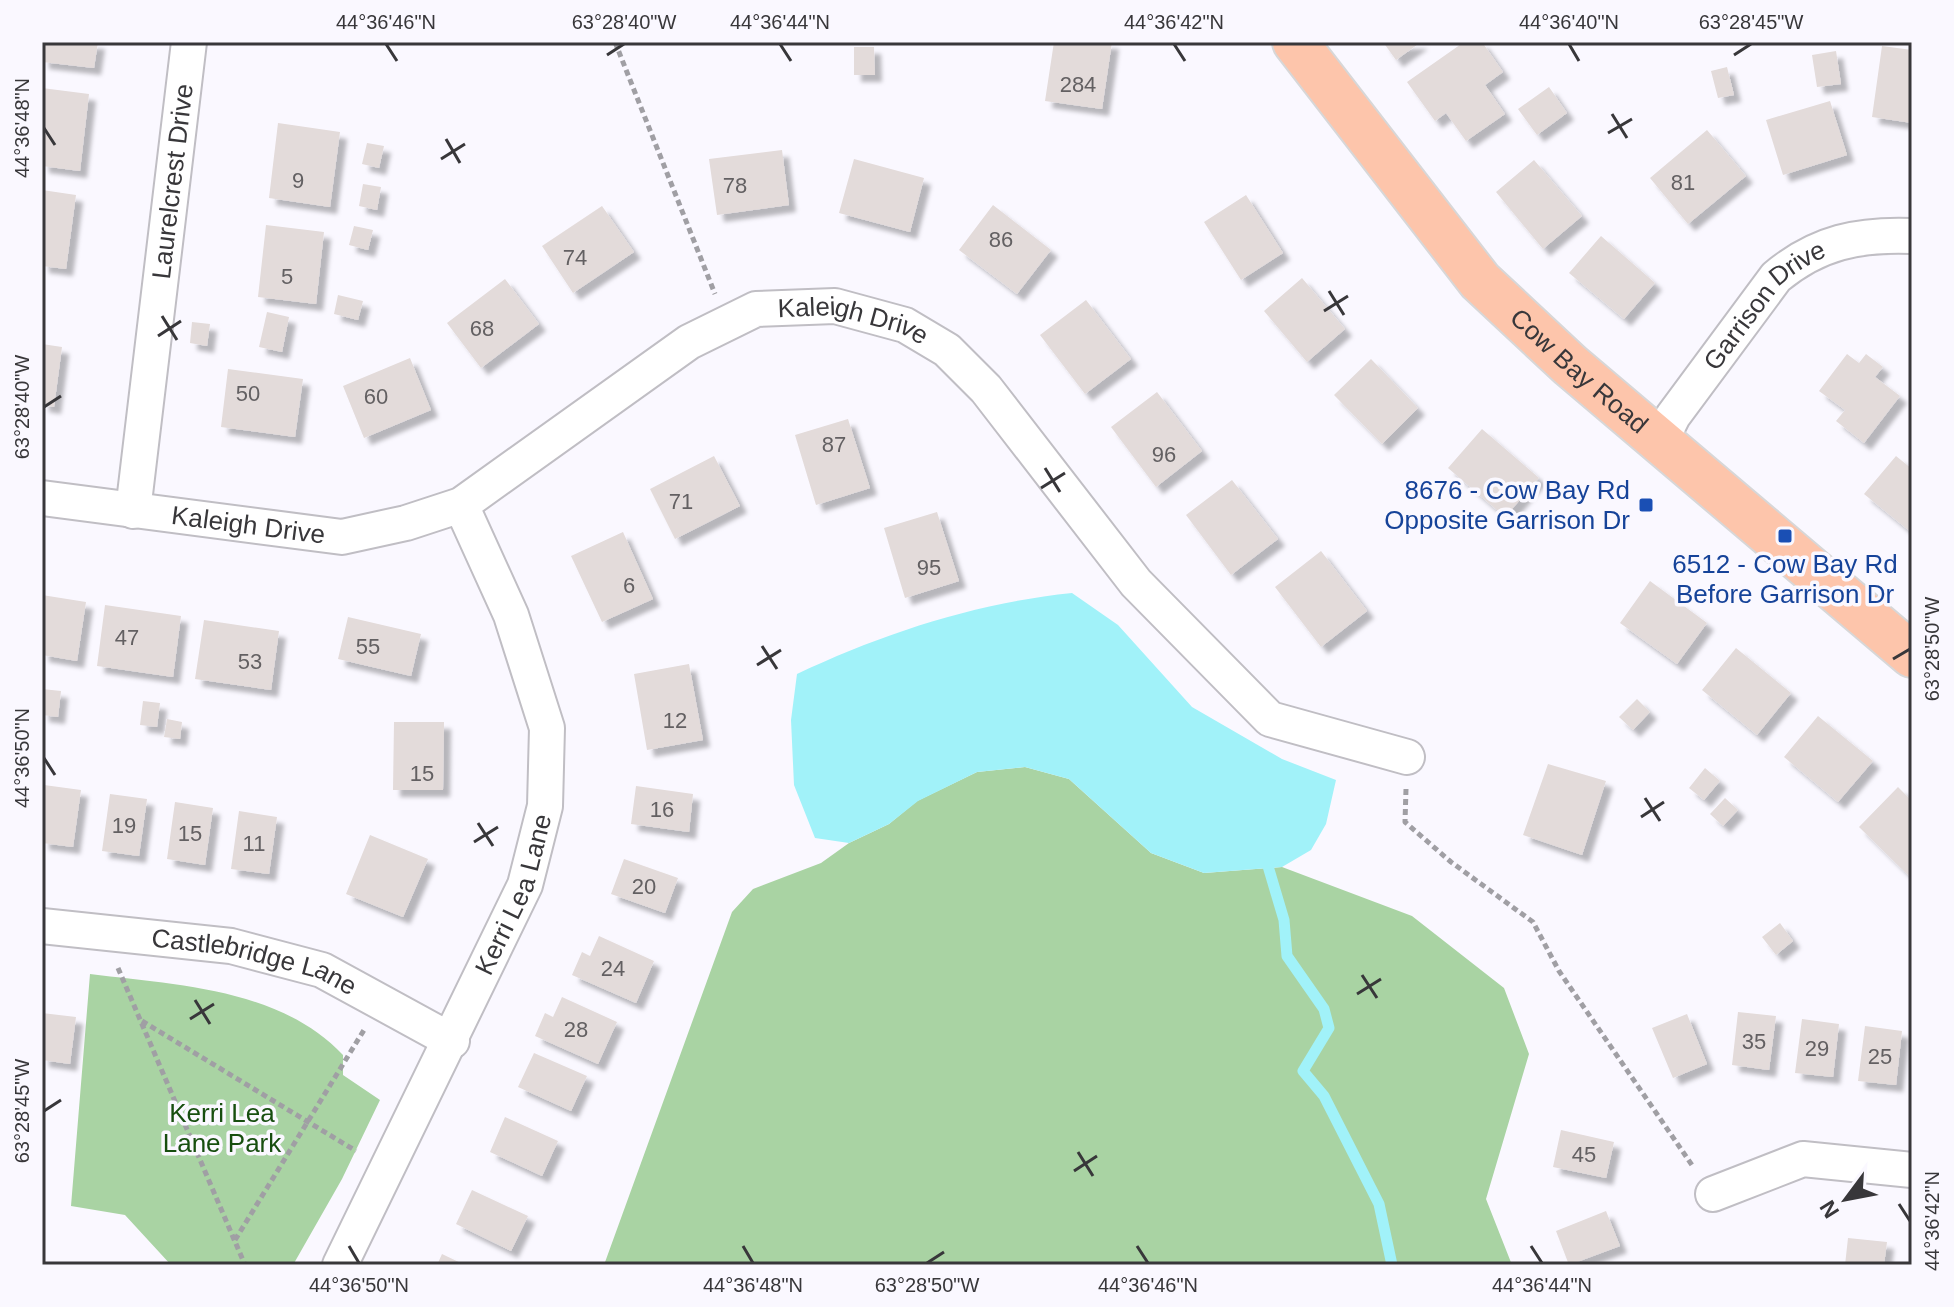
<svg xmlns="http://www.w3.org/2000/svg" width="1954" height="1307" viewBox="0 0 1954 1307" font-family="Arial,sans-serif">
	<defs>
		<filter id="shadow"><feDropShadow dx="7" dy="7" stdDeviation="2" flood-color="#0004"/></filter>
	</defs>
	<rect width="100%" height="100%" fill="#faf8ff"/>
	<path fill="#a9d3a3" d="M1025,767l44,12 82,74 53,20 78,-6 130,49 92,72 25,66 -43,145 26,66h-908l128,-353 21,-23 68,-26 28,-20 40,-19 28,-23 60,-29z
		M90,974c86,11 190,14 253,81v20l37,25 -38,79 -49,86h-122l-46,-50 -54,-9z"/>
	<path fill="#a1f2f9" d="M1072,593l46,32 74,82 90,52 54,21 -10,44 -15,26 -29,17 -78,6 -53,-20 -82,-74 -44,-12 -48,5 -59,29 -29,23 -40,19 -34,-5 -21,-53 -3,-65 6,-46c87,-41 179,-71 275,-81z"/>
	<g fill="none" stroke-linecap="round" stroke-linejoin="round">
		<path stroke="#a1f2f9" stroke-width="11" d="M1265,856l19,64 3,36 37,53 5,19 -26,43 21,25 55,108 13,61"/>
	</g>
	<path fill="#e3dbda" filter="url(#shadow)" d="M42,42h56l-4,26 -52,-6z
		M1054,42h58l-10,67 -57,-8z
		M1383,42h38l-25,18z
		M1464,42h18l21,30 -18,13 20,29 -39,27 -20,-28 -11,8 -28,-39z
		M1882,46l30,4v73l-40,-6z
		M854,47h20l1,28h-21z
		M1836,51l5,33 -24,3 -5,-32z
		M1727,67l7,28 -16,3 -7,-27z
		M1549,87l18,26 -30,22 -19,-26z
		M42,88l47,6 -9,77 -38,-5z
		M1830,101l17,54 -64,20 -17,-55z
		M278,123l62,9 -10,75 -61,-9z
		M1707,130l39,46 -58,48 -38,-46z
		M367,143l17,3 -5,22 -17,-4z
		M782,150l7,55 -72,10 -8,-56z
		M854,159l70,19 -14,54 -71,-19z
		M1534,160l48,56 -39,33 -47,-57z
		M363,184l18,3 -4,23 -18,-4z
		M42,190l34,5 -10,74 -24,-3z
		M1246,195l37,58 -42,27 -37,-58z
		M993,205l58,45 -34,44 -58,-44z
		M602,206l32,46 -61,41 -31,-47z
		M266,225l58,7 -8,72 -58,-7z
		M354,226l19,4 -5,20 -19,-5z
		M1601,236l54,47 -31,36 -55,-46z
		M1302,278l43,51 -38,33 -43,-51z
		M505,279l34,45 -58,44 -34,-45z
		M338,295l25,6 -5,19 -24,-6z
		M1086,300l45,59 -46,35 -45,-59z
		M267,312l22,5 -7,35 -23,-5z
		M192,322l18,2 -3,22 -17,-3z
		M42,344l20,3 -8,60 -12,-2z
		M1847,354l12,9 7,-9 17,13 -8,10 25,19 -36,47 -28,-22 9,-11 -26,-19z
		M410,358l21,52 -67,28 -21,-52z
		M1371,359l47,49 -36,36 -48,-49z
		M228,369l75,10 -8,58 -74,-10z
		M1157,392l45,59 -46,36 -45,-60z
		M848,419l22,69 -54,17 -21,-70z
		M1482,429l57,49 -34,39 -57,-49z
		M714,456l26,50 -65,33 -25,-50z
		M1896,456l16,13v64l-48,-39z
		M1232,480l46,59 -47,36 -45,-60z
		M937,512l22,69 -54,17 -21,-70z
		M623,532l30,67 -51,23 -31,-66z
		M1321,551l46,60 -46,36 -46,-60z
		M1650,581l57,42 -30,41 -57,-41z
		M42,595l44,7 -9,59 -35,-6z
		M105,605l76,11 -8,61 -76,-11z
		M348,617l73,17 -10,42 -73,-17z
		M204,620l75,11 -8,59 -76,-11z
		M1736,648l55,45 -34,42 -55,-45z
		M689,664l14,76 -56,10 -13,-76z
		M42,689l19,2 -3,26 -16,-2z
		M1637,699l13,13 -17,18 -14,-13z
		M143,701l17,2 -3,24 -17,-2z
		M1818,716l55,45 -35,41 -54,-45z
		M167,719l15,3 -2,17 -16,-2z
		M394,722h50l-1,68h-50z
		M1548,764l58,17 -24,74 -59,-20z
		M1705,768l15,13 -16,19 -15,-12z
		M44,785l37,5 -8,57 -31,-4z
		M636,786l57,8 -4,38 -58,-8z
		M1898,787l14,14v72l-3,3 -50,-49z
		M110,794l37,5 -8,57 -37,-5z
		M1725,798l13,12 -15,16 -13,-12z
		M175,802l38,6 -8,57 -38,-6z
		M239,811l38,6 -8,57 -38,-5z
		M370,835l58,24 -25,58 -57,-23z
		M624,859l54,19 -13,35 -54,-19z
		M1780,923l13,18 -17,14 -14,-18z
		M599,936l55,25 -18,42 -64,-28 10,-23 8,4z
		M562,997l55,25 -19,42 -63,-28 10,-23 8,4z
		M1738,1012l38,4 -7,54 -37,-5z
		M42,1013l34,4 -6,47 -28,-4z
		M1687,1014l20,50 -34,14 -21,-50z
		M1802,1019l37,5 -6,53 -38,-4z
		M1865,1026l37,5 -6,54 -38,-4z
		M534,1053l53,23 -16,35 -53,-24z
		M505,1117l53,24 -16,35 -52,-24z
		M1561,1130l53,12 -8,36 -53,-11z
		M472,1190l56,26 -17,35 -55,-27z
		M1606,1211l14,35 -51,19 -13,-34z
		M1848,1238l39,4 -3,23h-39z
		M442,1254l23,11h-28z"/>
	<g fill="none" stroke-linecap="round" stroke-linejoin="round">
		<defs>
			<g id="minor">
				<path id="s1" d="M1660,442l13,-26 103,-139c42,-35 83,-43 136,-41"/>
				<path id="s2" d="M42,498l300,39 64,-14 55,-18 228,-163 67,-33 79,-3 70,19 42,25 39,39 150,194 134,136 137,38"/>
				<path id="s3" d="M133,511l56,-469"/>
				<path id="s4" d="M42,926l189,20 91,24 130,71"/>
				<path d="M1713,1194l90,-35 109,11"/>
				<path id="s5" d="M340,1265l185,-380 20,-79 2,-78 -36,-113 -50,-110"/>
			</g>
			<g id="major">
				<path id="s6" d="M1295,42l185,239 90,84 342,290"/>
			</g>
		</defs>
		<use href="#minor" stroke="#c0bec4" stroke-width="38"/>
		<use href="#major" stroke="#d7d7d8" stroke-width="48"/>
		<path stroke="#a09fa4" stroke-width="5" stroke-dasharray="6 4" stroke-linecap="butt" d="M615,42l100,252
			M1406,789l-1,33 46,40 82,60 26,49 135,197
			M118,968l127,297
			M142,1021l214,130
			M235,1240l129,-210"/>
		<use href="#minor" stroke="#fff" stroke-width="34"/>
		<use href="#major" stroke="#fdc5ab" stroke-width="44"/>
	</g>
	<path fill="none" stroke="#38373a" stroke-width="3" d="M386,44l11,17M780,44l11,17M1174,44l11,17M1569,44l10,17M607,55l17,-11M1734,55l17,-11M1612,114l15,24M44,128l11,17M1608,133l24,-14M446,139l14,24M441,159l24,-15M1329,291l15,24M1324,311l24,-15M162,316l15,24M158,336l23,-15M44,407l17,-11M1045,468l15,24M1041,488l24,-15M762,646l15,23M1893,659l17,-10M757,665l24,-15M44,758l11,17M1645,798l15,23M1641,817l23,-15M478,823l15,23M474,842l24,-15M1362,975l15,23M1357,994l24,-15M195,1000l15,24M190,1019l24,-15M44,1111l17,-11M1078,1152l15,24M1074,1171l23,-15M1899,1204l11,17M349,1246l10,17M743,1246l10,17M1137,1246l11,17M1531,1246l11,17M927,1263l17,-11"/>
	<g fill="#1a4fb4" stroke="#faf8ff" stroke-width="3">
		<rect x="1638" y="497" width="16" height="16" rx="4"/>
		<rect x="1777" y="528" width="16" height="16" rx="4"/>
	</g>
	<g text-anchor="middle" stroke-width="7" stroke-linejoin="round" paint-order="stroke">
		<g font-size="22" fill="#636062">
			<text x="1078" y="92">284</text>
			<text x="298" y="188">9</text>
			<text x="1683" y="190">81</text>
			<text x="735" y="193">78</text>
			<text x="1001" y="247">86</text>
			<text x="575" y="265">74</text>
			<text x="287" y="284">5</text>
			<text x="482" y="336">68</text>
			<text x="248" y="401">50</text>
			<text x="376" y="404">60</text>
			<text x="834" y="452">87</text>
			<text x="1164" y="462">96</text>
			<text x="681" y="509">71</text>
			<text x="929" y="575">95</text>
			<text x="629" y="593">6</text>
			<text x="127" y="645">47</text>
			<text x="368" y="654">55</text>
			<text x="250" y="669">53</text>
			<text x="675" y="728">12</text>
			<text x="422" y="781">15</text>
			<text x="662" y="817">16</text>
			<text x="124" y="833">19</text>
			<text x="190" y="841">15</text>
			<text x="254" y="851">11</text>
			<text x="644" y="894">20</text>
			<text x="613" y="976">24</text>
			<text x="576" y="1037">28</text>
			<text x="1754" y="1049">35</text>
			<text x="1817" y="1056">29</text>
			<text x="1880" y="1064">25</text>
			<text x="1584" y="1162">45</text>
		</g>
		<g font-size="26" fill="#38373a" stroke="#faf8ff">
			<text dy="9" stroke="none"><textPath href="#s3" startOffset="332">Laurelcrest Drive</textPath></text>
			<text dy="9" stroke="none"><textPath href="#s1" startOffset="174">Garrison Drive</textPath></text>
			<text dy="9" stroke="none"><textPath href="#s2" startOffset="880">Kaleigh Drive</textPath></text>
			<text dy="9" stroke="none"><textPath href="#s6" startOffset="436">Cow Bay Road</textPath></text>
			<text dy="9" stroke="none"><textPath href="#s2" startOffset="208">Kaleigh Drive</textPath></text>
			<text dy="9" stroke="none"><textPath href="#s5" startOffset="410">Kerri Lea Lane</textPath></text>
			<text dy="9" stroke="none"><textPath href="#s4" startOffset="216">Castlebridge Lane</textPath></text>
		</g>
		<g font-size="26" fill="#164399" stroke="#faf8ff" text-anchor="end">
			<text x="1630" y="499">8676 - Cow Bay Rd<tspan x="1630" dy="30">Opposite Garrison Dr</tspan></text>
			<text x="1785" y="573" text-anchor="middle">6512 - Cow Bay Rd<tspan x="1785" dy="30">Before Garrison Dr</tspan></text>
		</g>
		<g font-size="26" fill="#174e0f" stroke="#faf8ff">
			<text x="222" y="1122">Kerri Lea<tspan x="222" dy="30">Lane Park</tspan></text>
		</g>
	</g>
	<rect width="1954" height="1307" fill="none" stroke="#faf8ff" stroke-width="88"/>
	<g transform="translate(1846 1199) rotate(238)" stroke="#faf8ff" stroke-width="6" paint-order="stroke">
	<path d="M0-6L14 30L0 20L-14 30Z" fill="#38373a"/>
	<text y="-12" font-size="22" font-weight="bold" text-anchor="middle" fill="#38373a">N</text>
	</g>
	<rect x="44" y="44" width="1866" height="1219" fill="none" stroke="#38373a" stroke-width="3"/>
	<g font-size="20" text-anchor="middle" fill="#38373a">
		<text x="386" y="29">44°36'46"N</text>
		<text x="624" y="29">63°28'40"W</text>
		<text x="780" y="29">44°36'44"N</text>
		<text x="1174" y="29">44°36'42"N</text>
		<text x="1569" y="29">44°36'40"N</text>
		<text x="1751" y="29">63°28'45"W</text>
		<text transform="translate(22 128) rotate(-90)" y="7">44°36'48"N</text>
		<text transform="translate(22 407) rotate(-90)" y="7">63°28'40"W</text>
		<text transform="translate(1932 649) rotate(-90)" y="7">63°28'50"W</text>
		<text transform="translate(22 758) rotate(-90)" y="7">44°36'50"N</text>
		<text transform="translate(22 1111) rotate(-90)" y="7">63°28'45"W</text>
		<text transform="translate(1932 1221) rotate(-90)" y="7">44°36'42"N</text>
		<text x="359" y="1292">44°36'50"N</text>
		<text x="753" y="1292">44°36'48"N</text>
		<text x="927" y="1292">63°28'50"W</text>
		<text x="1148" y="1292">44°36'46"N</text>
		<text x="1542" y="1292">44°36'44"N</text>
	</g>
</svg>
